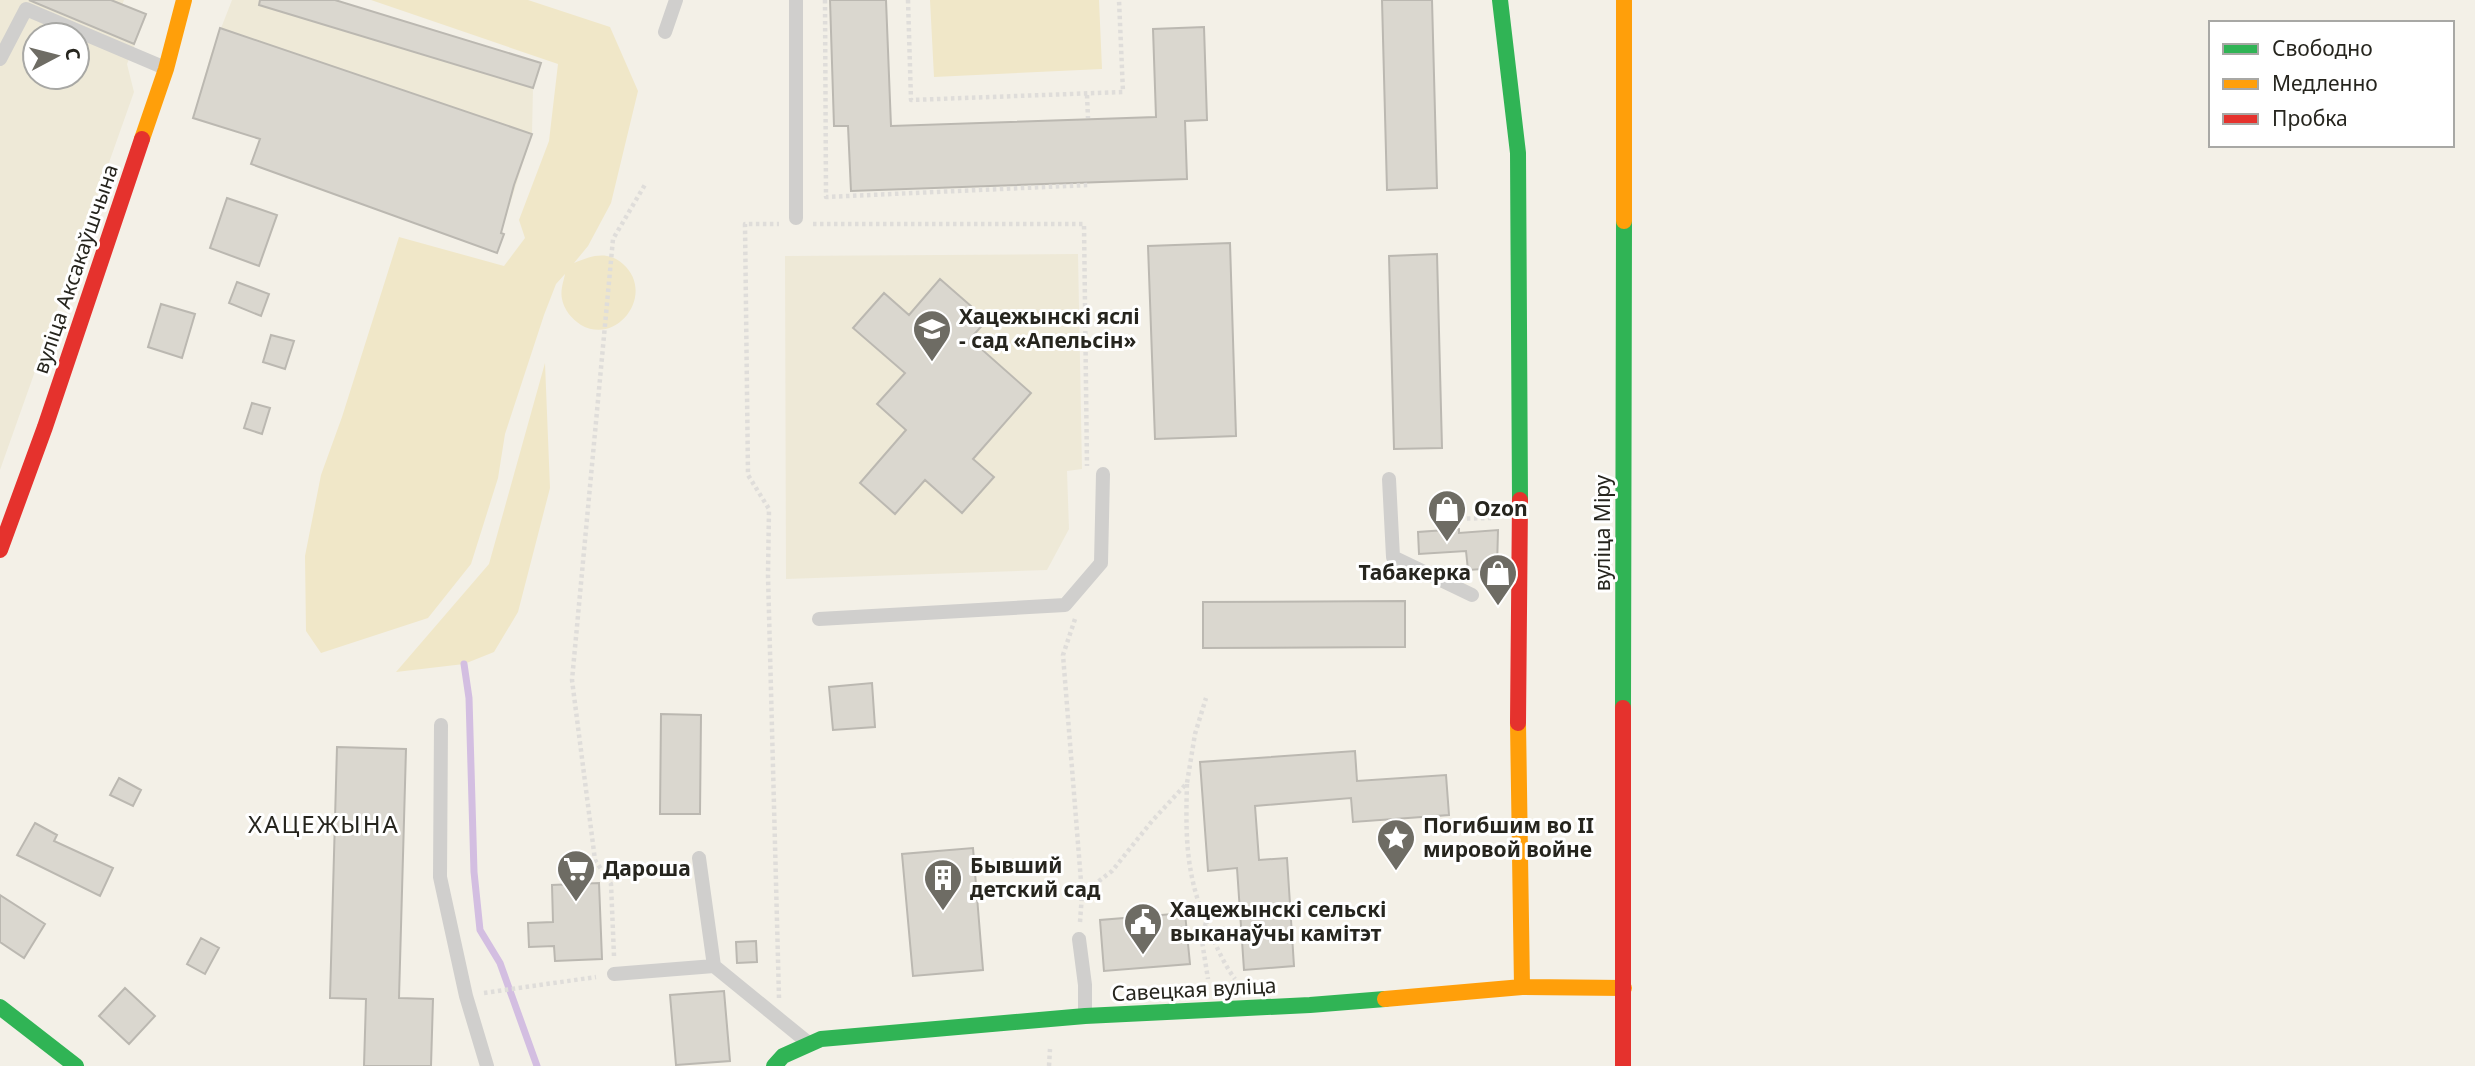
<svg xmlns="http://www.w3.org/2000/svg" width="2475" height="1066" viewBox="0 0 2475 1066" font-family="'Noto Sans',sans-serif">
	<rect width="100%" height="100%" fill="#f3f0e7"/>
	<path fill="#eee9d7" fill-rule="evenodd" d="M0,0h124l-2,5 25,9 -20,50 7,28 -134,378zM35,35h42v42h-42z
		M232,0h103l206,63 -8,25 -1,46 -26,83 -313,-99 18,-64z
		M1078,254l4,215 -15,2 2,58 -22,41 -261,9 -1,-323z"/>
	<path fill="#f0e7c8" d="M371,0h157l82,27 28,64 -27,112 -23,43 -14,17c17,-7 33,-13 49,1 33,29 -5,82 -42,61 -9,-6 -17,-15 -19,-26 -2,-9 2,-19 3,-25l-9,10 -12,31 -39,119 -7,44 -27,86 -43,54 -107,35 -15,-22 -1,-75 16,-81 21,-58 57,-180 105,29 21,-28 -6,-18 30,-79 9,-77z
		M930,0h169l3,69 -168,8z
		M545,363l5,125 -32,124 -24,40 -30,12 -68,8 93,-108z"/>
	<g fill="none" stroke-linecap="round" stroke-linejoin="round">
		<path stroke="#d3bee1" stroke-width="7" d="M464,664l5,34 5,174 6,58 20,33 37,103"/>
	</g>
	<path fill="#dad7cf" stroke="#bbb8b1" stroke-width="2" d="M29,0h82l35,14 -12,30z
		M260,0h75l206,63 -8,25 -274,-83z
		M830,0h56l5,126 265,-9 -3,-88 51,-2 3,93 -22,1 2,58 -336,12 -3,-65h-14z
		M1382,0h50l5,188 -50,2z
		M220,28l312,106 -18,51 -13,48 3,1 -7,19 -246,-89 9,-25 -67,-21z
		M227,198l50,17 -18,51 -49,-18z
		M1230,243l6,193 -81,3 -7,-193z
		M1437,254l5,194 -48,1 -5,-193z
		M940,279l47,41 -17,19 61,54 -58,66 21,18 -32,36 -37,-33 -30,34 -35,-31 46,-53 -29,-26 28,-31 -52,-45 31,-35 25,22z
		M237,282l32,12 -8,22 -32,-13z
		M161,304l34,10 -13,44 -34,-11z
		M271,335l23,6 -9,28 -22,-7z
		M252,403l18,5 -8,26 -18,-6z
		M1459,529v4l39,-3 -1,38 -29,2 -2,-19 -47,3 -1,-22z
		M1405,601v46l-202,1v-46z
		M872,683l3,44 -42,3 -4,-43z
		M661,714l40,1 -1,99h-40z
		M337,747l69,2 -7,249 34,1 -2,67h-67l2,-67 -36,-1z
		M1355,751l2,30 89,-6 3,40 -96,7 -2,-24 -96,8 4,54 28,-2 7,108 -50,4 -7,-102 -29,3 -8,-109z
		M119,778l22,12 -8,16 -23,-11z
		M35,823l22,12 -3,6 59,27 -13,28 -83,-41z
		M973,848l10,122 -70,6 -11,-122z
		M599,883l3,76 -47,2 -1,-15 -25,1 -1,-24 25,-1 -1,-37z
		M0,895l45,29 -21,34 -24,-16z
		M1185,913l5,51 -86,7 -4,-51z
		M201,938l18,10 -14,26 -18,-10z
		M756,941l1,21 -20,1 -1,-21z
		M125,988l30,28 -26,28 -30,-28z
		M724,991l6,70 -54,4 -6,-70z"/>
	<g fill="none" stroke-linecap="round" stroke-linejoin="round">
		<path stroke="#dfddda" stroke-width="4.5" stroke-dasharray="3.5 3.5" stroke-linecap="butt" d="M825,0l1,197 263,-12
			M908,0l3,100 212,-8 -4,-92
			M1087,95l1,23
			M813,224h271l3,242
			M1452,524l-1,-5 40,-1
			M1075,619l-12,36 19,239
			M1187,784c-2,63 0,99 27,157 6,13 12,26 21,38
			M1080,922l2,-28 30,-23 40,-50 35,-38 8,-49 11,-36
			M1206,923l-5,12 7,44
			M614,956l-3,-72 -16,-24 -23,-180 41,-441 33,-56
			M484,993l112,-16
			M779,998l-11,-423 1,-66 -21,-34 -3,-251h34
			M1049,1066l1,-17"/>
		<path stroke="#d0cfcd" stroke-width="14" d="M796,0v218
			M665,32l11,-32
			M0,59l26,-50 139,59
			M1389,479l4,78 79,38
			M819,619l246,-14 36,-42 2,-89
			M441,725l-1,152 26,119 21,70
			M699,858l15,108
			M1079,939l6,46v29
			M614,974l100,-8 92,75"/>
		<path stroke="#30b455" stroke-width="16" d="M1500,0l18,153 2,347
			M1623,708l1,-487
			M0,1007l76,59
			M774,1066l9,-10 38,-17 264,-23 225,-11 75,-6"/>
		<path stroke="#ff9f0a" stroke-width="16" d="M142,139l24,-70 18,-69
			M1624,221v-221
			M1518,723l4,264
			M1385,999l137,-12 102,1"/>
		<path stroke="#e5322d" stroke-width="16" d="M0,550l45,-123 97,-288
			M1518,723l2,-223
			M1623,1066v-358"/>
	</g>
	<defs>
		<symbol id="school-pin" viewBox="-11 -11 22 30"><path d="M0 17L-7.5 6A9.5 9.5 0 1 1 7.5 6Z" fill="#6e6c64" stroke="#fff"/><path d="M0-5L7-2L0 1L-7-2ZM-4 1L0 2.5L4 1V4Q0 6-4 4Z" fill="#fff"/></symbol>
		<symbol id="shop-pin" viewBox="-11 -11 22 30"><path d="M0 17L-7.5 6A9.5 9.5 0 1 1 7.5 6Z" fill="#6e6c64" stroke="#fff"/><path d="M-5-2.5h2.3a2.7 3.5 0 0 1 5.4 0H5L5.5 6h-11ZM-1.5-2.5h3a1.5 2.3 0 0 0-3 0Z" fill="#fff"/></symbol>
		<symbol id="sight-pin" viewBox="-11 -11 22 30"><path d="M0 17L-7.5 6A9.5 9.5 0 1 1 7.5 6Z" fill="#6e6c64" stroke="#fff"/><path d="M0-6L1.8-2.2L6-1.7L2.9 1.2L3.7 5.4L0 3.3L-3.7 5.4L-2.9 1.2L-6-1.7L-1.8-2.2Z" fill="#fff"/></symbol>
		<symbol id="supermarket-pin" viewBox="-11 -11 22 30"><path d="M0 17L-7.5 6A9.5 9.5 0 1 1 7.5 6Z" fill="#6e6c64" stroke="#fff"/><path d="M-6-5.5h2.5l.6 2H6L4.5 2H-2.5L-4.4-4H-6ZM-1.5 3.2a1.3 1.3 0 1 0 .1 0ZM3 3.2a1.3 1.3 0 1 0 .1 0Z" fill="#fff"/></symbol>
		<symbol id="building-pin" viewBox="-11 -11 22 30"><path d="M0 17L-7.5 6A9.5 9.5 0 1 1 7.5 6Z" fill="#6e6c64" stroke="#fff"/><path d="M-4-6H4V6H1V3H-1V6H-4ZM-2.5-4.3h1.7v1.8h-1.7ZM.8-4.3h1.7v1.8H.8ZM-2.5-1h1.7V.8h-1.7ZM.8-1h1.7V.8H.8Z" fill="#fff"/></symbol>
		<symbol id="civic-pin" viewBox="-11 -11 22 30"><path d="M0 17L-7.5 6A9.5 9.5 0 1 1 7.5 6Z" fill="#6e6c64" stroke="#fff"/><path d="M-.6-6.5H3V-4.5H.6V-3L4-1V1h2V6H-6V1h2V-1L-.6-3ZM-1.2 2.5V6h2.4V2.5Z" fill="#fff"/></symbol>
	</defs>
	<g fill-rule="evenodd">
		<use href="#school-pin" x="910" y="307" width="44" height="60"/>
		<use href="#shop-pin" x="1425" y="487" width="44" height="60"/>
		<use href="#shop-pin" x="1476" y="551" width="44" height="60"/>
		<use href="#sight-pin" x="1374" y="816" width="44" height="60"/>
		<use href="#supermarket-pin" x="554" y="847" width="44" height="60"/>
		<use href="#building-pin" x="921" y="856" width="44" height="60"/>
		<use href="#civic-pin" x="1121" y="900" width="44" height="60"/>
	</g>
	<g text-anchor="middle" stroke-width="6" stroke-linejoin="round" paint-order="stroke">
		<g font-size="21" fill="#26251e" stroke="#fff">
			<text transform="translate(76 269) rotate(-71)" y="7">вуліца Аксакаўшчына</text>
			<text transform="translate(1603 533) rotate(-90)" y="7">вуліца Міру</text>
			<text transform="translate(1194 990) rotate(-3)" y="7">Савецкая вуліца</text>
		</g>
		<g font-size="21" font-weight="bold" fill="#26251e" stroke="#fff" text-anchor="start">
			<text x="959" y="324">Хацежынскі яслі<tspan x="959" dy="24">- сад «Апельсін»</tspan></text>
			<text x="1474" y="516">Ozon</text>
			<text x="1471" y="580" text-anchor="end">Табакерка</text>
			<text x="1423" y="833">Погибшим во II<tspan x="1423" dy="24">мировой войне</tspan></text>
			<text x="970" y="873">Бывший<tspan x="970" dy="24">детский сад</tspan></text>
			<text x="603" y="876">Дароша</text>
			<text x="1170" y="917">Хацежынскі сельскі<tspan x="1170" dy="24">выканаўчы камітэт</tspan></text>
		</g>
		<g font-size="24" letter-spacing="2" fill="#26251e" stroke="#fff">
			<text x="324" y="833">ХАЦЕЖЫНА</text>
		</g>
	</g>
	<rect x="2209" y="21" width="245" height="126" fill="#ffffff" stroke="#a8a8a5" stroke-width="2"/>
	<rect x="2223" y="44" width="35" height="10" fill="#30b455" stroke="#a8a8a5" stroke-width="2"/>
	<text x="2272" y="56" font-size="21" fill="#26251e">Свободно</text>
	<rect x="2223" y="79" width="35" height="10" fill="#ff9f0a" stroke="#a8a8a5" stroke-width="2"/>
	<text x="2272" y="91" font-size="21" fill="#26251e">Медленно</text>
	<rect x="2223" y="114" width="35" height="10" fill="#e5322d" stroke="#a8a8a5" stroke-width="2"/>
	<text x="2272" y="126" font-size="21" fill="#26251e">Пробка</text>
	<g transform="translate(56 56) rotate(83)"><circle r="33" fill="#ffffff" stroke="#a8a8a5" stroke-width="2"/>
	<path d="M0-5L12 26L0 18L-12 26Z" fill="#6e6c64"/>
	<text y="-10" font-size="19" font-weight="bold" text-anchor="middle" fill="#26251e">С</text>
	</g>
</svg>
